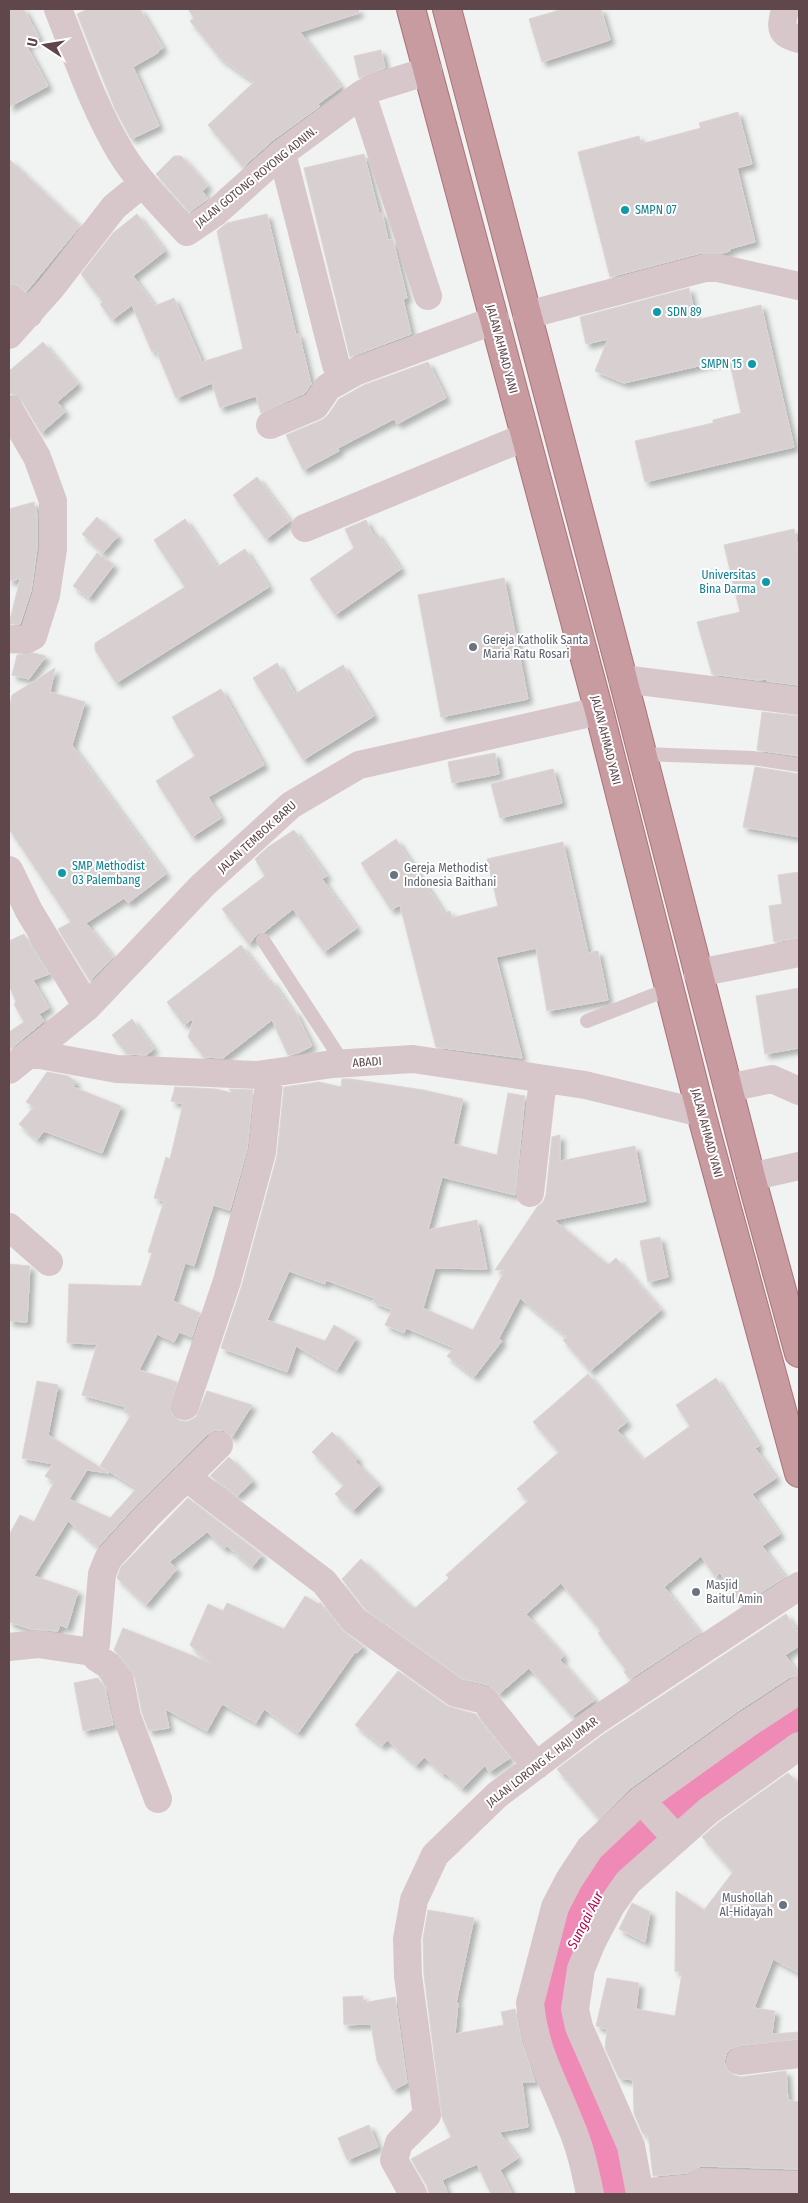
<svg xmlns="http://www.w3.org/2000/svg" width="808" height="2203" viewBox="0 0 808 2203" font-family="'Fira Sans Condensed',sans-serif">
	<defs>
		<filter id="shadow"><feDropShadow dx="4.5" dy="4.5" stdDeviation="2.5" flood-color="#0004"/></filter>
	</defs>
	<rect width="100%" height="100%" fill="#f0f3f1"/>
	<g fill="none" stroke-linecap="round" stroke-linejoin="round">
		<path stroke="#ef8ab6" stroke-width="44" d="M609,2194l3,-31 -37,-73 -23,-60 18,-85 26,-52 50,-54 72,-60 81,-55"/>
	</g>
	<path fill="#d8d0d0" stroke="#dcd5d4" filter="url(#shadow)" d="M9,9h15l15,29 -13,7 22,41 -39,21z
		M88,9h52l23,39 -5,3 1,1 -26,15 26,59 -28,13 -16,-30 -38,-95z
		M188,9h170l1,4 -59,19 41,55 -23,17 2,2 -47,34 -30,27 -35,-42 46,-43 -34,-24 -30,-37 4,-3z
		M563,9h38l9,31 -68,22 -13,-43z
		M381,50l4,18 -26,10 -5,-22z
		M738,112l14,52 -15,4 18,74 -26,7 1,2 -8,2h-21l-91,24 -32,-125 61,-16 2,8 60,-16 -2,-5z
		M364,154l15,60 3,-1 6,27h5l14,58 -4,1 8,35 -61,23 -46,-189z
		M174,156h7l27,30 -6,5 6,8 -19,13 -33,-38z
		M9,159l71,67 -54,66 -8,-6 -9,-3z
		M137,214l28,37 -32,25 22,30 19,-8 28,64 41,-13 -26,-118 10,-8 40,-9 29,121 3,-1 12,50 -6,9 -44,20 -5,-17 -36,12 -8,-25 -36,15 -20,-48 -4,2 -20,-47 -20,15 -12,-16 3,-2 -22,-28 32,-41z
		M689,288l7,32 65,-15 33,142 -149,35 -10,-41 78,-18v-3l28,-7 -12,-54 -105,24 -29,-12 13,-32 -22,5 -6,-27z
		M43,342l35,42 -21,18 8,10 -24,21 -19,-32 -6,-6 -7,-2v-22z
		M428,362l18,36 -49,26 -3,-5 -56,29 1,3 -36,19 -17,-35 36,-15 6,-5 11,-16 25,-14z
		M257,477l33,44 -24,18 -33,-44z
		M34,502l3,13v33l-6,43 -11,33h-11l11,-45 -11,2v-72z
		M97,517l21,19 -15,17 -21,-19z
		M185,519l32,48 28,-18 24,38 -153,96 -21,-33v-7l90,-56 -31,-47z
		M366,520l7,15 3,-3 25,37 -66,46 -25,-36 44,-31 -9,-19z
		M794,529l5,24v132l-32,-4 1,-2 -10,1 -46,-6 -15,-52 43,-10 -16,-67z
		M97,553l17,12 -25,33 -16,-12z
		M504,578l24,121 -87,18 -23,-122z
		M34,653l12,3 -17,23 -17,-4 5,-20z
		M277,663l18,31 48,-29 31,51 -71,44 -50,-82z
		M55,668l-5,24 35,10 -13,43 94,129 -38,29 -4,-5 -38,25 27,34 -23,24 -32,-52 13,-7 -62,-93v-121l3,-13z
		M221,689l43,76 -56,32 13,21 -29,19 -36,-56 39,-25 -23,-39z
		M762,712l37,4v40l-42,-6z
		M495,753l4,21 -47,9 -4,-21z
		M755,767l44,7v63l-56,-10z
		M553,769l9,34 -62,15 -9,-34z
		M294,830l33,46 -5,3 35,49 -33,24 -31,-43 -29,23 -6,1 -9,11 -27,-35 43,-33 -10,-17 13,-12z
		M396,839l48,74 6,-2 2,7 46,-12 -11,-47 76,-17 25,111 10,-2 10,49 -61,11 -11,-63 -40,9 26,101 -86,-11 -36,-142 -9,5 -30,-47z
		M799,872v66l-25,4 -5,-36 13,-2 -4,-29z
		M24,934l25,40 -16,6 16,28 -10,6 5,7 -35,29v-18l15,-10 -10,-18 2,-2 -7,-17v-44z
		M241,945l28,37 2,-2 22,32 2,-1 17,35 -14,7 -10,2 -16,-35 -49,38 -19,-1 -16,-20 6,-19 -10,7 -17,-23z
		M799,988v60l-34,6 -9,-58z
		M132,1019l22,30 -8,6 -19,-1 -15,-19z
		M47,1072l21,4 8,6 -3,5 48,19 -19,47 -58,-22 -7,9 -18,-16 15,-17 -8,-5z
		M342,1079h9l72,11 40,9 -10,45 44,11 11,-62 17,3 -10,99 -73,-18 -14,53 49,-10 10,49 -52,-1 -12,40 50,22 32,-60h-10l42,-63 6,-5 3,-7 6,-58 8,-2v26l75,-15 11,55 -92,19 54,45 8,-7 45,52 -71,61 -27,-31 4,-3 -47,-39 -21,40 3,3 -28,36 -27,-21 7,-8 -48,-20 -2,5 -19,-8 7,-15 -19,-8 1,-4 -48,-18 -1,4 -36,-13 -22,49 58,21 9,-16 22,13 -19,32 -41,-24 -9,26 -66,-24 21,-63 35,-129 7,-69 35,-5 22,5z
		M175,1087l41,2 16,4 -3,-4 24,1 -6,59 -17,61 -17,-5 -19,61 -9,-3 -12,38 27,12 -8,24 -13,-5 -5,10 -17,-8 -18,36 38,12 -7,27 4,8 6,4h9l7,-4 11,-26 45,14 -20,32 -9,-7h-8l-7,4 -72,71 -38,42 -30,-26 -34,55 44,15 -11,37 -7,-3 -2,6 -28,-2 -21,-7v-87l11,-20 14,7 20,-40 -9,-6 8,-12 -31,-6 15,-77 21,4 -10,50 61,38 -22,-3 -18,29 41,19 27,-30 -37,-22 31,-51 -7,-3 2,-5 -44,-12 15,-51 -30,-1 2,-59 72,2 11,-33 -4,-1 16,-51 -10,-3 12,-41 4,2 13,-55 -12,-3z
		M660,1237l8,40 -20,5 -8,-41z
		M9,1264l21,2 -3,56 -18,-1z
		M588,1374l39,48 -10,8 26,30 47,-34 -14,-21 40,-27 43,68 -4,2 21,30 -24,16 28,40 -18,12 23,31 -43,28 -22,-32 -5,4 -14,-21 -37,31 36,46 -70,46 -6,-7 2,-2 -28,-37 3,-2 -40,-48 -35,31 38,42 -4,4 35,40 -23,16 -43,-48 -30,26 -11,-9 -25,-6 -97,-69 -24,-31 19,-20 53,50 35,-31 -3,-3 82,-74 -11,-12 42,-37 -26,-30z
		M332,1432l26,27 -3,2 24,24 -26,26 -18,-17 9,-9 -32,-33z
		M229,1457l24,24 -16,15 -27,-20z
		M188,1498l74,57 -10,12 -25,-21 -3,3 -17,-17 -38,30 8,7 -31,36 -29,-27 4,-11z
		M305,1596l14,8 1,-2 23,29 20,15 -6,7 -2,-1 -57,81 -34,-24 -8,14 -34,-19 -15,27 -42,-22 4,19 -20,3 -7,-18 -7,-35 -15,-22 -6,-6 9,-22 88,35 -21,-18 18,-41 15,7 4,-8 57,26z
		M786,1614l13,20v12l-14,9 14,20 -9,2 -52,34 -106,76 -33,32 -42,-50 47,-35z
		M398,1671l49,35 28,8 35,44 -21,14 -4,-7 -23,24 -17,-16 -2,2 -19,-18 -8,9 -29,-26 -5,6 -27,-21z
		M98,1678l7,10 8,37 -30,6 -9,-48z
		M788,1773l11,10v190l-26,-14 -19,49 21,3 -3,23 27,-2v7l-61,7 -8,3 -4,5 -2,8 4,9 5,4 8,2 45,-6 2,29 11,2v67l-98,-3 -14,7 -34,3 -5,-42h-5l-9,-21 -1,-33 -14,-2 -14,-30 2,-19 -11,-3 11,-48 32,5 -3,26 39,7 7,-43 -7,-2 1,-80 28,19 29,-38 -31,-35 16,-14z
		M632,1903l18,9 -5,30 -26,-13z
		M428,1910l46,8 -18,85h2l-3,31 49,-9 -3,-13 14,-3 6,31 14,42h-13l6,45 -29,5 19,26 -18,12 12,24h-21l-14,-30 -35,16 6,14h-19l-2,-8 -16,-27 40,-22 -9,-20 -18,-142 -1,-36z
		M363,1996v7l32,-6 12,86 -14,7 -16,-29 -6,-37 -27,1 -1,-28z
		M369,2125l9,22 -31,13 -9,-22z"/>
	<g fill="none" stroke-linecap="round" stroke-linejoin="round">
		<defs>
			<path id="trunk" d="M411,9l188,702 102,402 98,360
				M447,9l176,670 128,498 48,176"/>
		</defs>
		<use href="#trunk" stroke="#ac7279" stroke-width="30"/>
		<path stroke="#d8c7ca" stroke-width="14" d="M642,754l111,4 46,7
			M263,940l81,124
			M587,1021l82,-32"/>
		<path stroke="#d8c7ca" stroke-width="28" d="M58,9c19,48 36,99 63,144 18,29 43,54 66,79l28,-19 67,-60 80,-59 11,-6 55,-17
			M785,9c-4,19 -7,24 14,30
			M362,94l66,202
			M282,153l54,212
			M9,298l20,16
			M527,315l178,-47h13l81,18
			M9,335l42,-47 63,-81 29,-24
			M9,409l28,48 16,44v48l-7,46 -13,41 -7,4 -17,-1
			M270,425l45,-19 13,-19 29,-16 138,-51
			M305,528l220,-91
			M623,679l176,22
			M9,870l20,41 58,96
			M698,973l101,-20
			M29,1053l88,16 140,6 76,-11 80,-5 172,26 116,28
			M9,1070l78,-63 116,-122 88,-80 68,-40 240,-54
			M728,1088l44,-9 27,12
			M751,1177l48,-11
			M530,1193l13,-114
			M9,1227l40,35
			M185,1406l42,-125 35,-129 8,-79
			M186,1477l138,105 31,39 101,72 28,7 52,66
			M9,1647l29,-3 47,7h6l5,-6 6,-71 6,-15 39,-43 72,-71
			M91,1651l6,7 11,7 12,16 7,36 31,82
			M641,1800l36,39
			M740,2061l59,-7
			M640,2193l52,-5 9,-6 98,3
			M413,2194l-19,-34 5,-17 28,-28 -19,-139 -1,-37 7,-39 21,-45 62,-60 98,-74 204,-135
			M590,2194c-5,-24 -10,-48 -20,-70 -16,-42 -36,-74 -40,-121l25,-96 14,-27 21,-32 51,-48 106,-76 52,-34
			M640,2194l-9,-48 -52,-119 -4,-18 6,-40 11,-27 19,-36 17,-24 80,-71 91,-65"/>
		<use href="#trunk" stroke="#c89ba1" stroke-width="28"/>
	</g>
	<g fill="#0f9aa8" stroke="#fff" stroke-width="2">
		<circle cx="625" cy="210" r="5"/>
		<circle cx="657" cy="312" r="5"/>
		<circle cx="752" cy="364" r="5"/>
		<circle cx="766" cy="582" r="5"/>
		<circle cx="62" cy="873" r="5"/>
	</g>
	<g fill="#6b7280" stroke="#fff" stroke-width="2">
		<circle cx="473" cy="647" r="5"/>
		<circle cx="394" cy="875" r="5"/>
		<circle cx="696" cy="1592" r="5"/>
		<circle cx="783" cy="1905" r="5"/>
	</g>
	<g text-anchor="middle" stroke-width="4" stroke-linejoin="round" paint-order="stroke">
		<g font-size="12" fill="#5f474b" stroke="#fff">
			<text transform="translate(256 177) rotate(-39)" y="4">JALAN GOTONG ROYONG ADNIN.</text>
			<text transform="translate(502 349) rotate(75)" y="4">JALAN AHMAD YANI</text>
			<text transform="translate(606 740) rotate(76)" y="4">JALAN AHMAD YANI</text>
			<text transform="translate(257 837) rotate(-42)" y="4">JALAN TEMBOK BARU</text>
			<text transform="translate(367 1062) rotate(-4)" y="4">ABADI</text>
			<text transform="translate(707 1133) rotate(75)" y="4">JALAN AHMAD YANI</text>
			<text transform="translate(542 1762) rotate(-38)" y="4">JALAN LORONG K. HAJI UMAR</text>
		</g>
		<g font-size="12" fill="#0d838f" stroke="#fff" text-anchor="start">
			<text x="635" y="214">SMPN 07</text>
			<text x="667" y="316">SDN 89</text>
			<text x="742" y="368" text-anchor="end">SMPN 15</text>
			<text x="756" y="579" text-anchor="end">Universitas<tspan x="756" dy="14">Bina Darma</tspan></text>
			<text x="72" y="870">SMP Methodist<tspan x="72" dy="14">03 Palembang</tspan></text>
		</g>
		<g font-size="12" fill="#5b616d" stroke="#fff" text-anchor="start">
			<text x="483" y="644">Gereja Katholik Santa<tspan x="483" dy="14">Maria Ratu Rosari</tspan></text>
			<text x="404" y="872">Gereja Methodist<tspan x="404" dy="14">Indonesia Baithani</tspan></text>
			<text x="706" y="1589">Masjid<tspan x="706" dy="14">Baitul Amin</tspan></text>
			<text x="773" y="1902" text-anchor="end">Mushollah<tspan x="773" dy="14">Al-Hidayah</tspan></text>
		</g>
		<g font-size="14" font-style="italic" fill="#b20851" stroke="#fff">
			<text transform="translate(585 1920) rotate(-63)" y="5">Sungai Aur</text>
		</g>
	</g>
	<rect width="808" height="2203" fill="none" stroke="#5f474b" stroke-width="20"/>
	<g transform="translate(45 45) rotate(282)" stroke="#ffffff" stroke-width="4" paint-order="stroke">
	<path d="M0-4L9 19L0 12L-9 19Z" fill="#5f474b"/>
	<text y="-8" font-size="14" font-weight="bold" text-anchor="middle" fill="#5f474b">U</text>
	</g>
</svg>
